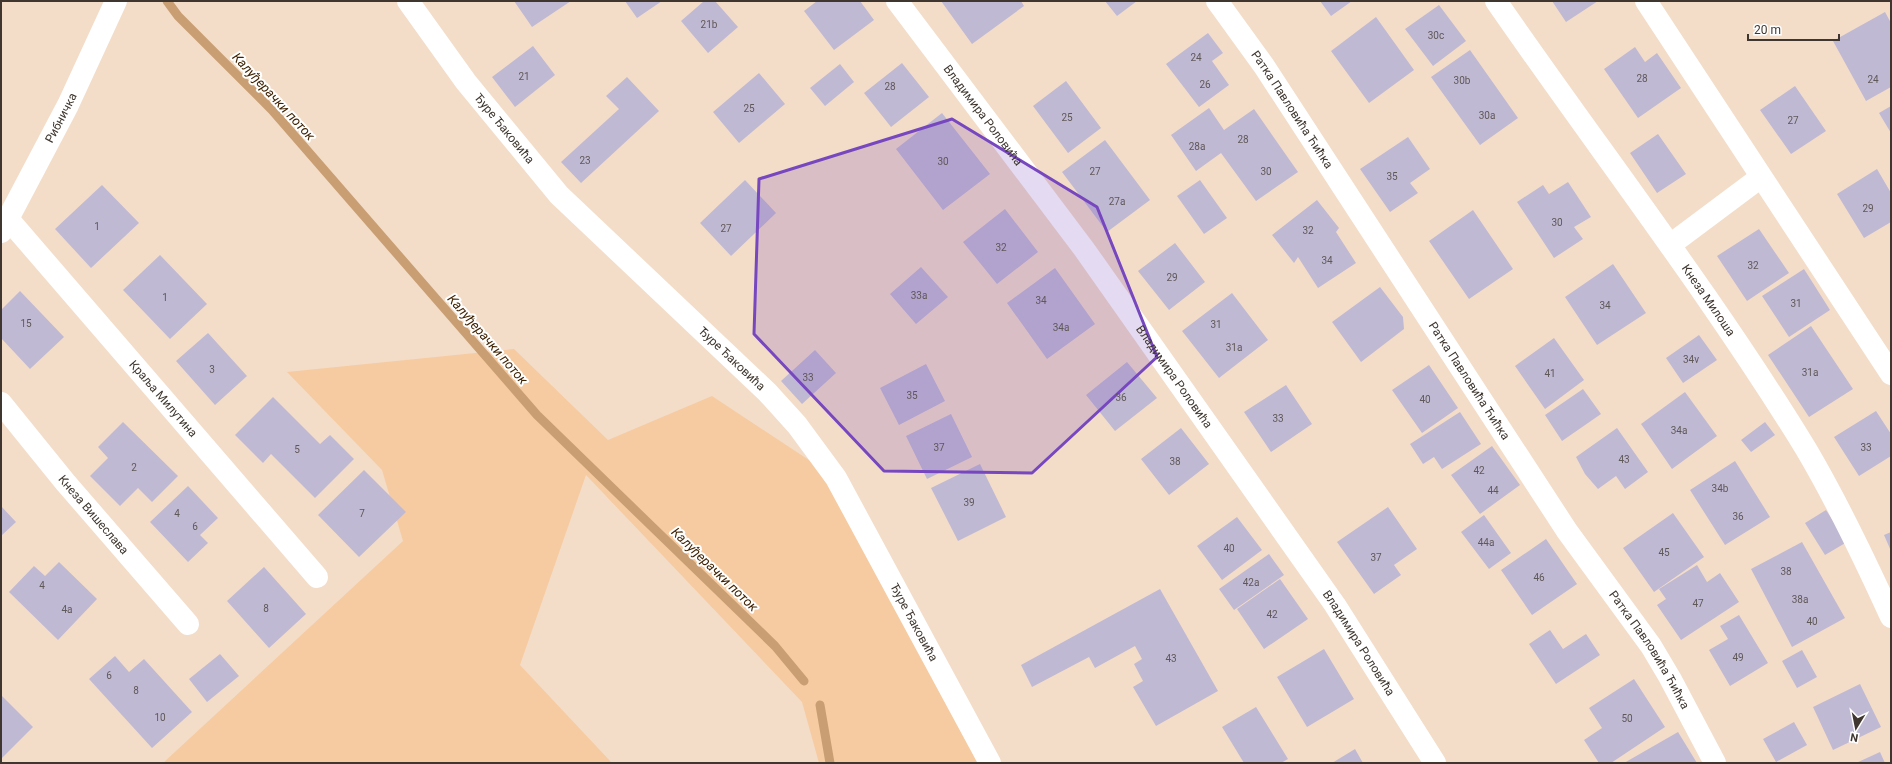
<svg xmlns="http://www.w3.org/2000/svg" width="1892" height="764" viewBox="0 0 1892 764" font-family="Roboto,sans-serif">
	<rect width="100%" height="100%" fill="#f3ddc8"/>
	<path fill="#f6cba1" d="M514,349l94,91 104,-44 124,82 154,285h-171l-17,-61 -216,-227 -66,190 92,98h-449l240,-222 -21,-71 -95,-98z"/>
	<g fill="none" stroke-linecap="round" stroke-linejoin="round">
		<path stroke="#c99e73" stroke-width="9" d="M167,1l11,15 94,94 265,305 238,231 29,35
			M820,705l10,58"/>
	</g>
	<path fill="#c0b9d3" d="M514,1h57l-39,26z
		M625,1h37l-25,17z
		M704,1h11l23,26 -30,26 -27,-32z
		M817,1h43l14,19 -40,30 -30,-39z
		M941,1h80l3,5 -52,38z
		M1105,1h32l-20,15z
		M1320,1h32l-21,15z
		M1552,1h46l-32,21z
		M1439,5l27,36 -33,25 -28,-37z
		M1885,12l6,11v64l-25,14 -33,-60z
		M1376,17l38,53 -45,33 -38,-52z
		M1208,33l15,20 -11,8 17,24 -30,22 -33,-43z
		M533,46l22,29 -40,32 -23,-30z
		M1635,47l10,15 12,-9 24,35 -43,30 -34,-49z
		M1470,50l48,68 -38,27 -49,-68z
		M902,63l27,34 -38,30 -27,-34z
		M840,64l14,18 -29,24 -15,-18z
		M759,73l26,31 -46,39 -26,-31z
		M627,77l32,34 -78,72 -20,-21 58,-53 -13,-13z
		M1066,81l35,47 -33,25 -35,-47z
		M1795,86l31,45 -35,23 -31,-44z
		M1891,106v27l-12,-20z
		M1209,108l15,22 30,-21 44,63 -42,29 -35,-48 -25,18 -25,-36z
		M942,113l48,61 -47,36 -47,-61z
		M1658,134l28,40 -29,19 -27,-40z
		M1408,137l22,32 -20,14 8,10 -28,19 -30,-43z
		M1105,140l45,60 -43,32 -45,-60z
		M1877,169l14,24v29l-27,16 -27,-44z
		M745,180l31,33 -45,43 -31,-33z
		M1200,180l27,38 -23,16 -27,-38z
		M1568,182l23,35 -17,10 9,12 -29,19 -37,-56 26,-17 6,9z
		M102,185l37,38 -48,45 -36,-39z
		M1317,200l22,28 -3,4 20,31 -38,25 -20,-31 -4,6 -22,-28z
		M1005,209l33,43 -41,32 -34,-42z
		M1473,210l40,59 -44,30 -40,-58z
		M1759,229l30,44 -42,28 -30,-45z
		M1175,243l30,39 -36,28 -31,-39z
		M160,255l47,49 -37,35 -47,-49z
		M1613,264l33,49 -49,32 -32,-48z
		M921,267l27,30 -32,27 -26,-30z
		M1055,268l40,56 -48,35 -40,-56z
		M1804,269l26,41 -41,27 -27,-41z
		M1380,287l23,30 1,12 -43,33 -29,-40z
		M20,291l44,46 -34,32 -29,-31v-28z
		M1232,293l36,47 -49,38 -37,-47z
		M1811,326l42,63 -44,28 -41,-62z
		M208,333l39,43 -32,29 -39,-44z
		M1699,335l18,25 -34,23 -17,-25z
		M1554,338l30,42 -39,29 -30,-43z
		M815,350l21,23 -34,31 -21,-23z
		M1127,362l30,36 -42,33 -29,-36z
		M926,364l19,37 -46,24 -19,-37z
		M1429,365l29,43 -36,25 -30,-43z
		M1286,385l26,39 -41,28 -27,-40z
		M1583,389l18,25 -39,27 -17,-26z
		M1685,392l32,44 -45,33 -31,-45z
		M273,397l47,47 10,-9 24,24 -39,39 -44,-44 -8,9 -28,-28z
		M1876,411l15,23v22l-32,20 -25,-39z
		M1460,412l21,32 -39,25 -8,-12 -11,7 -13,-20z
		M951,414l21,43 -45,22 -21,-43z
		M123,422l55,54 -26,26 -14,-14 -18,18 -30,-30 18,-18 -10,-11z
		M1765,422l10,13 -24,17 -10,-12z
		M1181,428l28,36 -40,31 -28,-36z
		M1617,428l31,44 -23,17 -9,-13 -18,13 -13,-15 -9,-17z
		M1492,446l28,39 -40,29 -29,-39z
		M1735,461l35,56 -45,28 -35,-55z
		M980,464l26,53 -48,24 -27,-53z
		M364,470l42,42 -47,45 -41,-42z
		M188,486l30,32 -18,17 8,8 -20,19 -38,-40z
		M1,506l15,16 -15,14z
		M1388,507l29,42 -23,16 7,10 -27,19 -37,-52z
		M1826,510l21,32 -22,13 -20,-32z
		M1673,513l31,44 -50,35 -31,-44z
		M1484,515l27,38 -22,16 -28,-37z
		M1237,517l25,33 -40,30 -25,-34z
		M1891,532v19l-7,-16z
		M1546,539l31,45 -45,31 -31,-45z
		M1802,542l43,76 -53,29 -41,-78z
		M1269,554l15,21 -50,35 -15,-21z
		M59,562l38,37 -39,41 -49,-48 25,-26 11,10z
		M1697,565l10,17 13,-9 19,29 -58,38 -24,-35 9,-6 -7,-10z
		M264,567l42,47 -37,34 -42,-47z
		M1280,579l28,40 -44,30 -27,-40z
		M1160,589l58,102 -62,35 -23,-39 10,-6 -9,-17 8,-5 -7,-13 -40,22 -6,-11 -57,30 -11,-22z
		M1739,615l29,48 -38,23 -21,-36 19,-11 -8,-13z
		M1550,630l13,19 23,-15 14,21 -44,29 -27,-40z
		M1324,649l30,50 -47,28 -30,-50z
		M1802,650l15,27 -20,11 -15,-27z
		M220,654l19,22 -32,26 -18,-23z
		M115,656l14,16 15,-13 48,53 -40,36 -63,-69z
		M1634,679l31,48 -54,36h-12l-15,-23 18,-12 -13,-20z
		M1860,684l21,43 -48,23 -20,-43z
		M1,695l32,32 -32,32z
		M1256,707l32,52 -7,4h-37l-22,-36z
		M1794,722l13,23 -31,17 -13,-23z
		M1678,732l19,31h-73z
		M1355,749l8,14h-31z
		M1880,752l5,11h-29z"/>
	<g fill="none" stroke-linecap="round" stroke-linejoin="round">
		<g stroke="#fff" stroke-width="22">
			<path id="s1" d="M408,1l58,81 93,113 208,197 30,33 39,53 154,285"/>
			<path id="s2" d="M897,1l187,248 251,356 100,158"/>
			<path id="s3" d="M1217,1l47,65 303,465 84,115 19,32 45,85"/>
			<path id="s4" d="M1496,1c103,149 215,293 310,448 32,54 59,111 85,168"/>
			<path d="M1646,1l245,373"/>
			<path id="s5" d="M9,220l308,357"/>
			<path id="s6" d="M1,232l67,-127 48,-104"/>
			<path d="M1670,245l91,-68"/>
			<path id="s7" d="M1,403l64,79 123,142"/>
		</g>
	</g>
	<path fill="#7647bf" fill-opacity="0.2" stroke="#7647bf" stroke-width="3" stroke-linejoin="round" d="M952,119l145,88 60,150 -125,116 -148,-2 -130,-137 5,-155z"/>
	<g text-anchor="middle" stroke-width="4" stroke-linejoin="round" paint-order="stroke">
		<g font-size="10" fill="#5f5858">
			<text x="709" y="28">21b</text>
			<text x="1436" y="39">30c</text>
			<text x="1196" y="61">24</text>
			<text x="524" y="80">21</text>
			<text x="1642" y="82">28</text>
			<text x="1873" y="83">24</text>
			<text x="1462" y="84">30b</text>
			<text x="1205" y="88">26</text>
			<text x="890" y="90">28</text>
			<text x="749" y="112">25</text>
			<text x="1487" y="119">30a</text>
			<text x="1067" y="121">25</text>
			<text x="1793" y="124">27</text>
			<text x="1243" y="143">28</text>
			<text x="1197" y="150">28a</text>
			<text x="585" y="164">23</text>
			<text x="943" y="165">30</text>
			<text x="1095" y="175">27</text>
			<text x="1266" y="175">30</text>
			<text x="1392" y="180">35</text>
			<text x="1117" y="205">27a</text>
			<text x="1868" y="212">29</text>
			<text x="1557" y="226">30</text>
			<text x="97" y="230">1</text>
			<text x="726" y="232">27</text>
			<text x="1308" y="234">32</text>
			<text x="1001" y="251">32</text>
			<text x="1327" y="264">34</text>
			<text x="1753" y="269">32</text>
			<text x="1172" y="281">29</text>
			<text x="919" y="299">33a</text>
			<text x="165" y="301">1</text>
			<text x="1041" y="304">34</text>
			<text x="1796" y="307">31</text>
			<text x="1605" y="309">34</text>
			<text x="26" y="327">15</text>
			<text x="1216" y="328">31</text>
			<text x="1061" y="331">34a</text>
			<text x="1234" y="351">31a</text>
			<text x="1691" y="363">34v</text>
			<text x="212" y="373">3</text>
			<text x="1810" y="376">31a</text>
			<text x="1550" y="377">41</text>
			<text x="808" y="381">33</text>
			<text x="912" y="399">35</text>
			<text x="1121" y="401">36</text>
			<text x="1425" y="403">40</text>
			<text x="1278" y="422">33</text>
			<text x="1679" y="434">34a</text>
			<text x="939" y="451">37</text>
			<text x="1866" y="451">33</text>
			<text x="297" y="453">5</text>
			<text x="1624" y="463">43</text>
			<text x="1175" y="465">38</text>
			<text x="134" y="471">2</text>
			<text x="1479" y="474">42</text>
			<text x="1720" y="492">34b</text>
			<text x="1493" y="494">44</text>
			<text x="969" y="506">39</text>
			<text x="177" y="517">4</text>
			<text x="362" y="517">7</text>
			<text x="1738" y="520">36</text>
			<text x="195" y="530">6</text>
			<text x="1486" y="546">44a</text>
			<text x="1229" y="552">40</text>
			<text x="1664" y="556">45</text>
			<text x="1376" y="561">37</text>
			<text x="1786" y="575">38</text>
			<text x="1539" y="581">46</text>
			<text x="1251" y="586">42a</text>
			<text x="42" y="589">4</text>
			<text x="1800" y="603">38a</text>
			<text x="1698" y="607">47</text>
			<text x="266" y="612">8</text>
			<text x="67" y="613">4a</text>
			<text x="1272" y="618">42</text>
			<text x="1812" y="625">40</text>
			<text x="1738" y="661">49</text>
			<text x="1171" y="662">43</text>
			<text x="109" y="679">6</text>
			<text x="136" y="694">8</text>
			<text x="160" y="721">10</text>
			<text x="1627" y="722">50</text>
		</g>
		<g font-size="12" fill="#3f372f" stroke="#fff">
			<text dy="4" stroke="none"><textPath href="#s3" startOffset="132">Ратка Павловића Ћићка</textPath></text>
			<text dy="4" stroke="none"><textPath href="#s2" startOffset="143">Владимира Роловића</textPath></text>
			<text dy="4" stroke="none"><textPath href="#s6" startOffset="129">Рибничка</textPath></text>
			<text dy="4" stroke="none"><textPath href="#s1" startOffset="160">Ђуре Ђаковића</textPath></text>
			<text dy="4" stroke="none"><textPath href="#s4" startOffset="367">Кнеза Милоша</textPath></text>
			<text dy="4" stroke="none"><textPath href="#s1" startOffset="484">Ђуре Ђаковића</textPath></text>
			<text dy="4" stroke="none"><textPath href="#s2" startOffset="467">Владимира Роловића</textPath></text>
			<text dy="4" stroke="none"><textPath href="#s3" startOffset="456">Ратка Павловића Ћићка</textPath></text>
			<text dy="4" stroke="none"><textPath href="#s5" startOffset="236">Краља Милутина</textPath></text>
			<text dy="4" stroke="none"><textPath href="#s7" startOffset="145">Кнеза Вишеслава</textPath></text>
			<text dy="4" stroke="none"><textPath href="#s1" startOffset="807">Ђуре Ђаковића</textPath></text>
			<text dy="4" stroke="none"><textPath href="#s2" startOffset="791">Владимира Роловића</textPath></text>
			<text dy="4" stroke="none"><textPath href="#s3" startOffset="780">Ратка Павловића Ћићка</textPath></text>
		</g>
		<g font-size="13" font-style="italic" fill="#3f2200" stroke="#fff">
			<text transform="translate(274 96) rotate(47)" y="5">Калуђерачки поток</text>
			<text transform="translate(488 339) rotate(49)" y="5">Калуђерачки поток</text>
			<text transform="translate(715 569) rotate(44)" y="5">Калуђерачки поток</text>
		</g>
	</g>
	<rect width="1892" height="764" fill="none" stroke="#3f372f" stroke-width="4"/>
	<g transform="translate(1856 728) rotate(190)" stroke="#ffffff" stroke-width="3" paint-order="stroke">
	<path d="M0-3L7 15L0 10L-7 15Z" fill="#3f372f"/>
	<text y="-6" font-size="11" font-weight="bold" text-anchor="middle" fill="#3f372f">N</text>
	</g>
	<path d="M1748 34v6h91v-6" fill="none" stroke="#3f372f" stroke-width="2"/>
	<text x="1754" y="34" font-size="12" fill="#3f372f" stroke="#ffffff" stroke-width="3" paint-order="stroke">20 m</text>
</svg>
